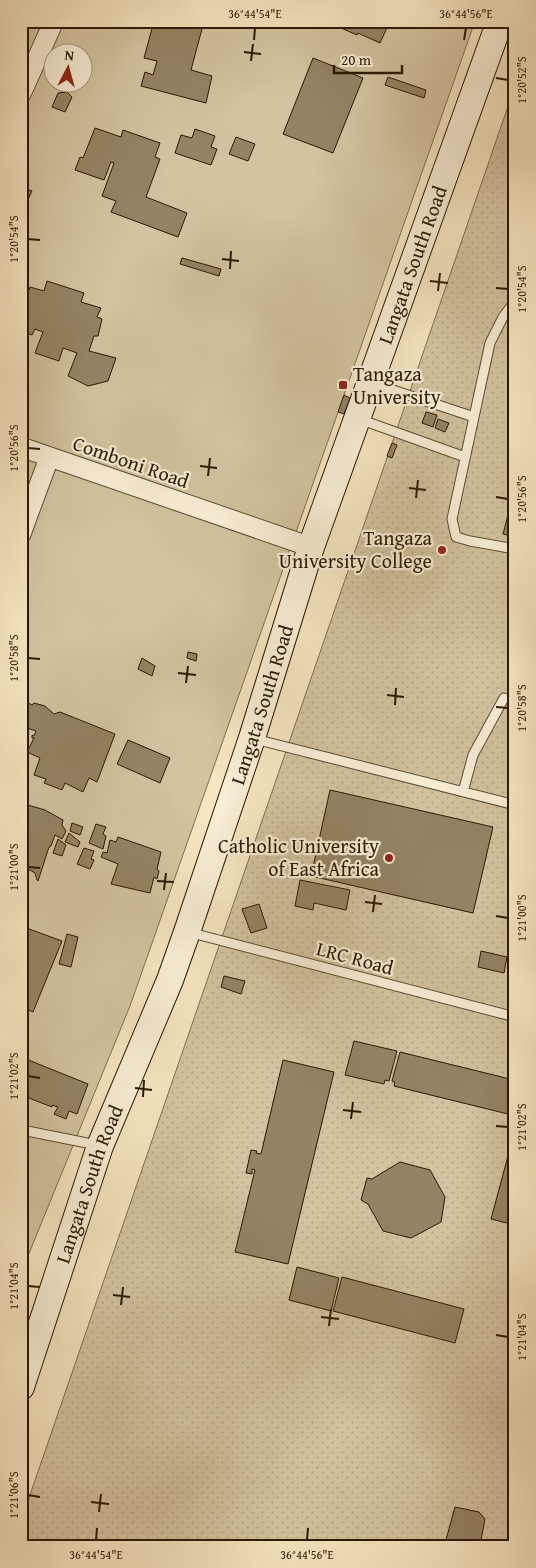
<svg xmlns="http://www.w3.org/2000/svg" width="536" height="1568" viewBox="0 0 536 1568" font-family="'Gentium Book Plus',serif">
	<defs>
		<pattern id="grass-dots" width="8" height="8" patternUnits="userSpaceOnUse" patternTransform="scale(1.25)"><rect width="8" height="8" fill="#d3c3a1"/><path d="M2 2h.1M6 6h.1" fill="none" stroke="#b5a789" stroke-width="1.8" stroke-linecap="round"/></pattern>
	</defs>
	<rect width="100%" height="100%" fill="#f6e6c1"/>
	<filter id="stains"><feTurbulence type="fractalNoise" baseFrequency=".004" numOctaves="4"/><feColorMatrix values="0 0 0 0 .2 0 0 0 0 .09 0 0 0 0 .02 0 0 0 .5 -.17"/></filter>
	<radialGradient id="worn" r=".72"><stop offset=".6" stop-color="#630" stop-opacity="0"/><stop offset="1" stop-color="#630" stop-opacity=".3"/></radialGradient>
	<path fill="url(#grass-dots)" stroke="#7e6e52" d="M515,86v1461h-494v-26z"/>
	<path fill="#d3c3a1" stroke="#7e6e52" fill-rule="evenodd" d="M21,21h454l-345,985 -109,267zM52,52h30v30h-30z"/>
	<path fill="#948365" stroke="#2a1802" d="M154,21h45l-1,2 5,2 -12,45 21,6 -6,27 -65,-17 4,-14 8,3 4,-14 -13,-3z
		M325,21h65l-10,22 -22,-10 -1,2z
		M313,58l50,20 -30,75 -50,-19z
		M388,77l38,13 -2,8 -39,-13z
		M67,92l5,5 -7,15 -13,-5 6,-14z
		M95,128l26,9 2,-7 37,13 -5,14 5,2 -14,38 41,16 -9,24 -67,-25 5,-11 -14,-5 12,-33 -3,-1 -7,18 -29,-10 5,-13 3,1z
		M195,129l20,7 -4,11 6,2 -6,16 -36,-12 6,-18 11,3z
		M236,137l19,7 -7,17 -19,-7z
		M21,187l11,4 -11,23z
		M182,258l39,11 -2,7 -39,-12z
		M47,281l37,12 -3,9 20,6 -4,9 5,2 -4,17h-4l-5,15 27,7 -8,23 -20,5 -20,-10 9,-23 -14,-5 -4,13 -24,-8 8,-21 -8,-3 -3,6 -11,-4v-44l8,3 1,-3 14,4z
		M344,395l6,3 -6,16 -6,-2z
		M426,412l11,3 -4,12 -11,-4z
		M438,419l11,4 -4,9 -10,-4z
		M392,443l5,2 -5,13 -5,-2z
		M515,488v49l-12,-3z
		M188,652l9,2 -1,7 -9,-3z
		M142,658l13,8 -3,10 -14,-7z
		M21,699l11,6 2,-2 11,3 9,8 6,-2 55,22 -18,48 -8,-4 -6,14 -18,-9 -3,7 -18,-7 2,-4 -12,-4 6,-17 -13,-6 7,-14h-2v-3l2,1 2,-5 -15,-5z
		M128,740l42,18 -10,25 -43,-19z
		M330,790l163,37 -20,86 -162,-37z
		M21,803l24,7 18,10 -1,5 4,6 -4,8 -7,-4 -4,11 -2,1 -11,34 -1,-1 -2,-7 -5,-3 -2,2 -7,-4z
		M72,823l11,4 -3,8 -10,-4z
		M96,824l10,3 -3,7 3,2 -3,13 -14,-6z
		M69,833l11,9 -2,5 -13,-5z
		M118,837l43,15 -4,17 2,2 -2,8 -3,-2 -4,16 -39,-9 7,-20 -17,-7 2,-5 4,1 3,-13 6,2z
		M58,839l8,6 -4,11 -9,-3z
		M84,848l10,3 -3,8 3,1 -4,9 -13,-5z
		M300,880l50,10 -4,20 -32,-7 -1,7 -18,-4z
		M259,904l8,24 -16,5 -9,-24z
		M21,926l41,15 -29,71 -12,-5z
		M67,934l11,3 -7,30 -12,-3z
		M481,951l26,6 -3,16 -26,-6z
		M224,976l21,5 -4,13 -20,-7z
		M354,1041l43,10 -8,30 -4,-1 -1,4 -39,-9z
		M400,1052l110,27 1,-2 4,1v26l-3,11 -118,-29 1,-4 -3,-1z
		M21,1057l67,27 -11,30 -8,-3 -3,8 -12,-5 4,-7 -6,-2v2l-31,-12z
		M283,1060l51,12 -46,192 -53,-12 20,-82 -3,-1v5l-6,-1 5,-23 6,1 -1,2 5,1z
		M515,1130v95l-24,-6z
		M400,1162l30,8 15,27 -4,25 -30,16 -28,-7 -15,-27 -7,-4 6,-22 5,1z
		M297,1267l42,11 -8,33 -42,-11z
		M342,1277l122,32 -9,34 -122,-32z
		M455,1507l24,5 6,7 -4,21 24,7h-61z"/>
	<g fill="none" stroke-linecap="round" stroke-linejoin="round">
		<defs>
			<path id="lane" d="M515,301l-12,16 -13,26 -38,176 4,18 14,4 45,8
				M372,383l102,34
				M359,419l106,38
				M255,739l260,66
				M463,792l10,-37 31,-57
				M188,932l327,85
				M21,1134l6,-3 70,14"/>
			<path id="street" d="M21,94l33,-73
				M21,447l290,100
				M21,534l28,-76"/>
			<g id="secondary">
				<path id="s1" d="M21,1387l79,-241 70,-166 17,-48 65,-194 59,-191 189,-526"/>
			</g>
		</defs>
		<use href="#lane" stroke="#5d4c32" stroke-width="11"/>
		<use href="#street" stroke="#5d4c32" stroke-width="21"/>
		<use href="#secondary" stroke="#2a1802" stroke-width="28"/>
		<use href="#lane" stroke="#f9efd7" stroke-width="9"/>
		<use href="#street" stroke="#f9efd7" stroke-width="19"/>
		<use href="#secondary" stroke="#f9efd7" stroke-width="26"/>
	</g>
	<path fill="none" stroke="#2a1802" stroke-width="2" d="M254,40l1,-12M464,40l2,-12M244,52l17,2M251,61l2,-17M496,78l12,2M28,239l12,1M222,259l17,2M230,269l1,-18M430,281l18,2M496,288l12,1M438,291l2,-18M28,448l12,1M200,466l17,2M208,476l2,-18M409,488l17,2M496,497l12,2M416,498l2,-18M28,658l12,1M178,673l18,2M186,683l2,-17M387,695l17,2M395,705l1,-17M496,707l12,1M28,867l12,1M157,881l17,1M164,890l2,-17M365,902l17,2M373,912l2,-17M496,916l12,2M28,1076l12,2M135,1088l17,2M143,1097l1,-17M343,1110l18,2M351,1119l2,-17M496,1126l12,1M28,1286l12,1M113,1295l17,2M121,1305l2,-18M321,1317l18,2M329,1326l2,-17M496,1335l12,2M28,1495l12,2M91,1502l18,2M99,1512l2,-18M96,1540l1,-12M307,1540l1,-12"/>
	<g fill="#8f2418" stroke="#f9efd7" stroke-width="2">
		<rect x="338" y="380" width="10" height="10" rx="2.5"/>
		<circle cx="442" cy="550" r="5"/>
		<circle cx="389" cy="858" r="5"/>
	</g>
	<g text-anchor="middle" stroke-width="4.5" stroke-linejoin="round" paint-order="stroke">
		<g font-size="20" fill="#2a1802" stroke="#f9efd7">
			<text dy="7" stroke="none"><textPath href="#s1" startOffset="1189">Langata South Road</textPath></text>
			<text transform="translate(131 462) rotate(19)" y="7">Comboni Road</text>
			<text dy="7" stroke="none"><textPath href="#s1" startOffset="724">Langata South Road</textPath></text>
			<text transform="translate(355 958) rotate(15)" y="7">LRC Road</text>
			<text dy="7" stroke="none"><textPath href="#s1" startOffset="214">Langata South Road</textPath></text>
		</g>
		<g font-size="20" fill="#2a1802" stroke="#f9efd7" text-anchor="end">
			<text x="353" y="381" text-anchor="start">Tangaza<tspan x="353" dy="23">University</tspan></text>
			<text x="432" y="545">Tangaza<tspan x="432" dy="23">University College</tspan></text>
			<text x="379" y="853">Catholic University<tspan x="379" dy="23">of East Africa</tspan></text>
		</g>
	</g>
	<rect width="536" height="1568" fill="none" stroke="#f6e6c1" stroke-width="55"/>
	<g transform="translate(68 68) rotate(6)"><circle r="24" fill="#f9efd7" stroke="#a69982"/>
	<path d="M0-4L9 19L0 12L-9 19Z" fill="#8f2418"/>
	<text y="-8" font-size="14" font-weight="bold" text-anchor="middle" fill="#2a1802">N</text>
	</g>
	<path d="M334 65v8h68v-8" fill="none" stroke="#2a1802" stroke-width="2.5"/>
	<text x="341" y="65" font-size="15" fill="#2a1802" stroke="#f9efd7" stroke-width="4" paint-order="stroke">20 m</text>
	<rect x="28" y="28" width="480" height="1512" fill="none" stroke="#2a1802" stroke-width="2"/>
	<g font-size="12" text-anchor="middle" fill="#2a1802">
		<text x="255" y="18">36°44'54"E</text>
		<text x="466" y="18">36°44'56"E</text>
		<text transform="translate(522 80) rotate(-90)" y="4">1°20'52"S</text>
		<text transform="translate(14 239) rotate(-90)" y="4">1°20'54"S</text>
		<text transform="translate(522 289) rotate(-90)" y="4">1°20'54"S</text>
		<text transform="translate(14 448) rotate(-90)" y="4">1°20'56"S</text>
		<text transform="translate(522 499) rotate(-90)" y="4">1°20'56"S</text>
		<text transform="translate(14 658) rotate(-90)" y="4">1°20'58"S</text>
		<text transform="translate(522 708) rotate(-90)" y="4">1°20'58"S</text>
		<text transform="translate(14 867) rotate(-90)" y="4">1°21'00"S</text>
		<text transform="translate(522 918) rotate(-90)" y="4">1°21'00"S</text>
		<text transform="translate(14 1076) rotate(-90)" y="4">1°21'02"S</text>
		<text transform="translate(522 1127) rotate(-90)" y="4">1°21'02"S</text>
		<text transform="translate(14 1286) rotate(-90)" y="4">1°21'04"S</text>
		<text transform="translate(522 1337) rotate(-90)" y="4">1°21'04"S</text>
		<text transform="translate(14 1495) rotate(-90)" y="4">1°21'06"S</text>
		<text x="96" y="1559">36°44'54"E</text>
		<text x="307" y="1559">36°44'56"E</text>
	</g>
	<rect width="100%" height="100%" filter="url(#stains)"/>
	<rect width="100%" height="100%" fill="url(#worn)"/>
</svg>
